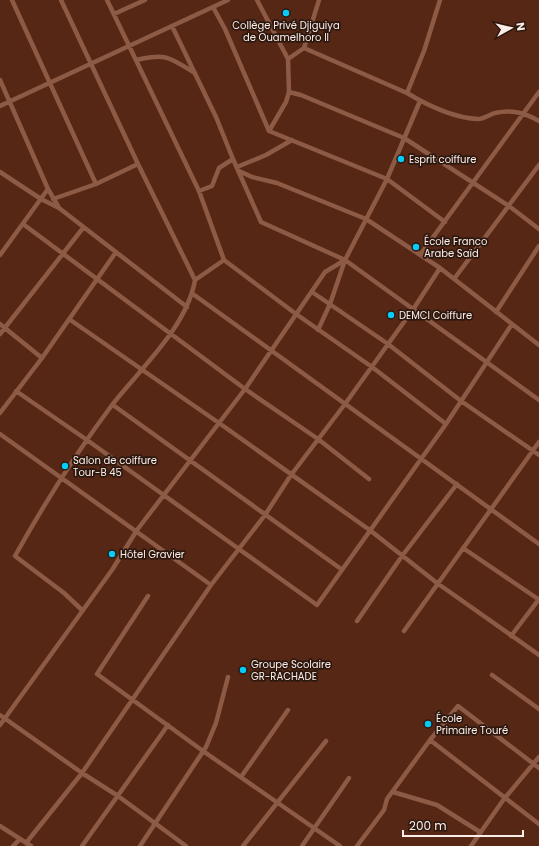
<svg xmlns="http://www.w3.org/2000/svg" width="539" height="846" viewBox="0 0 539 846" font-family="Poppins,sans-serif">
	<rect width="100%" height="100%" fill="#562714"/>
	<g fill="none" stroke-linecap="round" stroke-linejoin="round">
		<path stroke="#8d5a46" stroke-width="4.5" d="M12,0l84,184
			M61,0l77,164 57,116
			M107,0l92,191 25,69 72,54 76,53 74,57
			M257,0l31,59
			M213,7l12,22 44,102 118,48 58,43
			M114,14l31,-14
			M172,26l44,91 17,42 28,63 84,38 194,140
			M304,48l103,45c20,12 47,25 71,26 6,0 12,-5 17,-6 17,-4 30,0 44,8
			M136,60c32,-7 32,-3 59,13
			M0,80l48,109 10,17
			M289,92l12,3 103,43 105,68 30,23
			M407,93l17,-42 16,-51
			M0,106l228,-106
			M269,131l17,-29 3,-10 -1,-33 16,-11 15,-48
			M237,167l29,-12 26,-15
			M239,171l13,6 25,6 89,36 74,49 99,77
			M0,172l41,27 18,9 128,99
			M199,191l13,-5 7,-18 14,-9
			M53,199l43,-15 42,-20
			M23,224l222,165 73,50 51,40
			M0,255l48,-66
			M420,255l119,-163
			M454,279l85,-114
			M312,292l76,52 73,57 78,54
			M193,294l346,250
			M496,312l43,-66
			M69,319l150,104 152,108 66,52 102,72
			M0,324l42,34
			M318,330l12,-26 15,-44 42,-81 33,-78
			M0,334l83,-106
			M16,391l71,49 230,165 129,-181 66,-100
			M113,405l228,164
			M0,413l42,-55 74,-106
			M0,434l211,151
			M463,548l75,51
			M148,596l-51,78 106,77 137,95
			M82,610l-18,-17 -49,-37c29,-52 61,-103 97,-151 28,-36 75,-78 83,-125l29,-20
			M357,621l45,-65 55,-72
			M404,631l135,-189
			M511,636l28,-37
			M492,675l47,34
			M0,715l82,58 36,23 68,50
			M0,725l112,-155 25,-40 108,-141 80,-117 20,-12
			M430,740l109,84
			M241,777l47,-67
			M393,792l44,13 43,27
			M0,826l31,20
			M26,843l56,-70 129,-188 54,-70 26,-40 54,-71 69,-96 26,-40
			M13,846l7,-7
			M82,846l86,-121
			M140,846l66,-99 10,-24 12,-46
			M243,846l83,-105
			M302,846l47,-68
			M357,846l27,-36 3,-11 43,-59 28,-34 81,62
			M471,846l33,-47 35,-42"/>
	</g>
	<g fill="#05cbf9" stroke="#2d180f" stroke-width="1.5">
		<circle cx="286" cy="13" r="4"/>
		<circle cx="401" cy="159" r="4"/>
		<circle cx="416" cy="247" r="4"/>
		<circle cx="391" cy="315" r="4"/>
		<circle cx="65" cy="466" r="4"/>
		<circle cx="112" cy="554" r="4"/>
		<circle cx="243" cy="670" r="4"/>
		<circle cx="428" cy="724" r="4"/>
	</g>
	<g text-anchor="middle" stroke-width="3.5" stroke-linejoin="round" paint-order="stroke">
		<g font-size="10" fill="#fbeee9" stroke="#2d180f" text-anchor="start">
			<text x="286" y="29" text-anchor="middle">Collège Privé Djiguiya<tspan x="286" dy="12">de Ouamelhoro II</tspan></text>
			<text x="409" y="163">Esprit coiffure</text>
			<text x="424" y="245">École Franco<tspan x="424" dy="12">Arabe Saïd</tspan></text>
			<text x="399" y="319">DEMCI Coiffure</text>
			<text x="73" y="464">Salon de coiffure<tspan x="73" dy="12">Tour-B 45</tspan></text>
			<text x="120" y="558">Hôtel Gravier</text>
			<text x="251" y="668">Groupe Scolaire<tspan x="251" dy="12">GR-RACHADE</tspan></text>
			<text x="436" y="722">École<tspan x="436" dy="12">Primaire Touré</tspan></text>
		</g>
	</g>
	<g transform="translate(511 28) rotate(82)" stroke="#2d180f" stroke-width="3" paint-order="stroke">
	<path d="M0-3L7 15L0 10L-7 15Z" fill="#fbeee9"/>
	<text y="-6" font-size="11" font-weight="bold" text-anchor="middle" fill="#fbeee9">N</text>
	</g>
	<path d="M403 830v6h120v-6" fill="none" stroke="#fbeee9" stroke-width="2"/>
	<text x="409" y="830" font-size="12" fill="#fbeee9" stroke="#2d180f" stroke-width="3" paint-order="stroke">200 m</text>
</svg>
